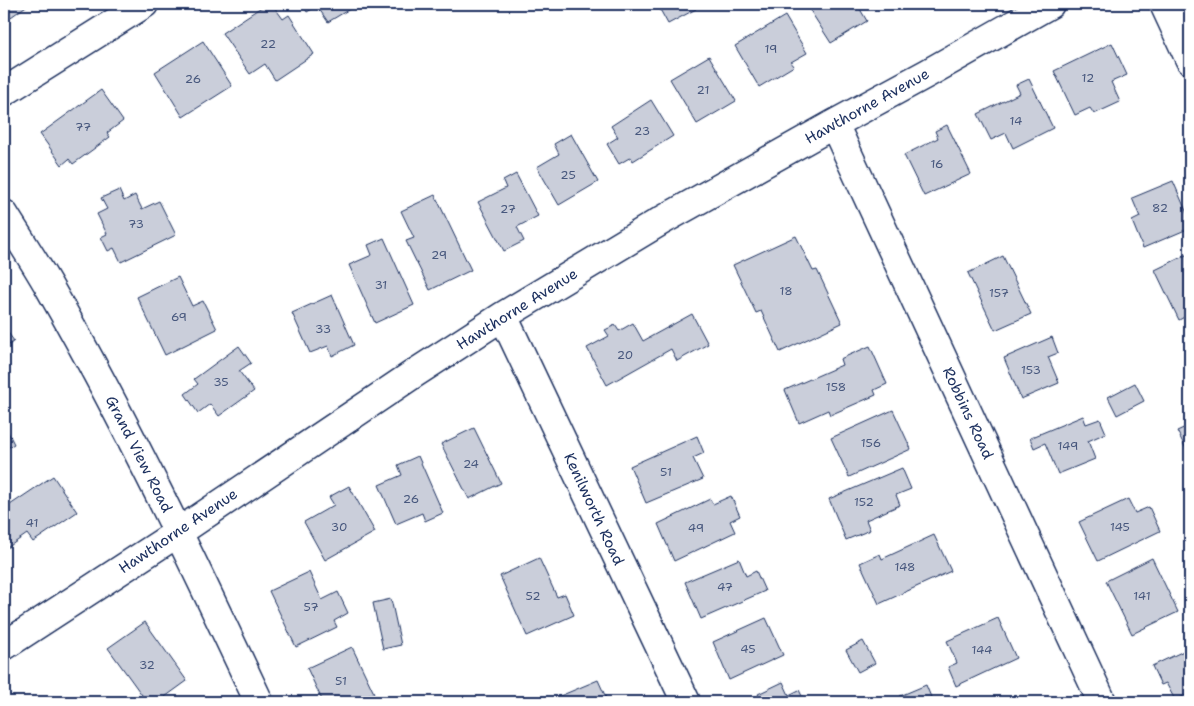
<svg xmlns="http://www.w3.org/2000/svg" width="1194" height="706" viewBox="0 0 1194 706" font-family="'Shantell Sans',sans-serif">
	<rect width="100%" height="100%" fill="#fff"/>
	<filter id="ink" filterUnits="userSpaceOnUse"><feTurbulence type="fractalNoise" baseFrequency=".02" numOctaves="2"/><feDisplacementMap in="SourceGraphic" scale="10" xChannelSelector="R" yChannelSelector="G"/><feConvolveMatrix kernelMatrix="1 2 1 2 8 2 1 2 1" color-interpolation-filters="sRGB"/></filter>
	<g filter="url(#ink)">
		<path fill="#caceda" stroke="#1b2f5e" d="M4,4h25l-25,18z
			M266,4h6l11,15 6,-4 25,39 -39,26 -10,-16 -15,10 -28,-41z
			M302,4h56l-30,18 -11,-16 -10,6z
			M657,4h36l3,5 -28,15z
			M806,4h51l10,17 -36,22z
			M785,16l22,37 -16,9 3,4 -35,21 -24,-41z
			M203,41l29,45 -49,31 -28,-45z
			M1112,43l15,32 -16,7 9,20 -26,12 -4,-6 -15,7 -21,-44z
			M709,56l27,45 -39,23 -27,-45z
			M1029,79l24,49 -40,20 -7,-15 -15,7 -13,-26 42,-21 -4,-8z
			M101,90l22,31 -16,12 3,4 -37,27 -4,-5 -7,6 -22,-31z
			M651,100l22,36 -40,25 -2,-4 -12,7 -12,-20 11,-7 -7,-11z
			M947,125l24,49 -47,22 -20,-41 34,-17 -3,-7z
			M571,134l27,48 -39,23 -22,-38 22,-13 -5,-10z
			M516,174l22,42 -21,11 7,14 -20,10 -26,-49 28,-14 -3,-7z
			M1173,181l17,39v8l-47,20 -11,-27 8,-4 -8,-19z
			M119,190l5,11 11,-6 7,14 17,-8 17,34 -55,27 -7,-14 -6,3 -7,-14 6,-3 -10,-20 10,-5 -6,-11z
			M435,195l36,75 -41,20 -24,-49 8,-3 -13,-27z
			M796,236l17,35 4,-1 25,53 -62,29 -19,-41 -5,2 -23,-48z
			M384,238l30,67 -39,18 -26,-58 23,-10 -4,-10z
			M1190,253v61l-11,6 -24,-50z
			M1003,256l28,58 -36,16 -27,-57z
			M178,277l14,29 11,-5 14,28 -52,26 -28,-58z
			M332,295l22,50 -22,11 -4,-10 -18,7 -18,-40z
			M692,314l16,30 -31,17 -6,-12 -64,36 -20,-37 22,-12 -4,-6 10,-5 4,6 14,-8 10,18z
			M4,327l10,14 -10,8z
			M1052,337l6,16 -10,4 11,26 -38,16 -17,-41z
			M239,346l12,17 -12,8 15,20 -35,25 -9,-12 -12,9 -13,-19 13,-10 -4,-5z
			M870,346l17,38 -13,6 2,5 -46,20 -2,-5 -29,13 -14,-33 57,-25 -2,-6z
			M1135,383l9,18 -27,14 -9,-18z
			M893,410l18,39 -62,28 -18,-39z
			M1083,416l3,8 14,-5 6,14 -18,8 7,18 -37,15 -13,-31 -11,5 -4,-10z
			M4,424l10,20 -10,6z
			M1190,425v22l-4,2 -9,-18z
			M474,428l27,55 -32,16 -28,-55z
			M697,436l7,17 -11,5 10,21 -57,24 -16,-37z
			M418,456l25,57 -18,8 -3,-8 -26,11 -17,-39 23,-10 -4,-10z
			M902,468l9,21 -15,6 4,10 -34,15 4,10 -24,10 -17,-41z
			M53,476l24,36 -44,30 -6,-8 -23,16v-41z
			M349,486l26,46 -50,28 -21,-38 30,-17 -5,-8z
			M731,496l9,20 -10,5 5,11 -61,29 -16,-37 52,-25 3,5z
			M1128,499l7,14 14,-6 11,24 -62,30 -19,-39z
			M934,535l17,36 -72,33 -19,-41 20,-9 2,5z
			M539,558l18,39 8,-3 9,21 -47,21 -27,-60z
			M1152,558l26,54 -46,22 -26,-53z
			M739,559l7,17 10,-5 9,20 -64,28 -16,-37z
			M309,572l13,28 16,-8 10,21 -14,8 3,6 -41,20 -27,-56z
			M391,599l10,46 -18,4 -10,-46z
			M766,618l17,37 -54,25 -16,-38z
			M998,618l18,40 -60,28 -8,-19 9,-4 -10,-22z
			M145,622l42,59 -29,21h-11l-39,-54z
			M863,641l12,22 -17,9 -12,-22z
			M352,647l22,46 -19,9h-32l-16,-34z
			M1190,648v45l-15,7 -9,-17 -5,2 -9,-19z
			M598,680l10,22h-54l-1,-3z
			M783,682l6,13 10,-5 6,12h-43l-4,-8z
			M926,685l7,17h-30l-3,-6z"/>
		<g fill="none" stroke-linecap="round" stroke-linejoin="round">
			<defs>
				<path id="minor" d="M1164,4l26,56
					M1189,4h1
					M4,92l140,-88
					M834,124l268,578
					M4,214c16,26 33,51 48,78 76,133 142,272 207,410
					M503,316l183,386
					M4,646l175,-114 236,-159 88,-57 158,-95 173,-97 94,-51 122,-69"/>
			</defs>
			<use href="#minor" stroke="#1b2f5e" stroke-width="31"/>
			<use href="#minor" stroke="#fff" stroke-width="28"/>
		</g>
	</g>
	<g text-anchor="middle" stroke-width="5" stroke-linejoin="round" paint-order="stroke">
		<g font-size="12" fill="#47577d">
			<text x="268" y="48">22</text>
			<text x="771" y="53">19</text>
			<text x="1088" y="82">12</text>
			<text x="193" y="83">26</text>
			<text x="703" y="94">21</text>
			<text x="1016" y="125">14</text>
			<text x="83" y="131">77</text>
			<text x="642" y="135">23</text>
			<text x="937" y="168">16</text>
			<text x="568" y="179">25</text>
			<text x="1160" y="212">82</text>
			<text x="508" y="213">27</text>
			<text x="136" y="228">73</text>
			<text x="439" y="259">29</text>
			<text x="381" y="289">31</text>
			<text x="786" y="295">18</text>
			<text x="999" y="297">157</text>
			<text x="179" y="321">69</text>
			<text x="323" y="333">33</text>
			<text x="625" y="359">20</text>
			<text x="1031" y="374">153</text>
			<text x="221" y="386">35</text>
			<text x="836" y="391">158</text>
			<text x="871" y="447">156</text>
			<text x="1068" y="450">149</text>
			<text x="471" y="468">24</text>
			<text x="666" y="476">51</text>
			<text x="411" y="503">26</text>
			<text x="864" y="506">152</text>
			<text x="32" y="527">41</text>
			<text x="339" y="531">30</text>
			<text x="1120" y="531">145</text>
			<text x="696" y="532">49</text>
			<text x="905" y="571">148</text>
			<text x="725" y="591">47</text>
			<text x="533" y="600">52</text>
			<text x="1142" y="600">141</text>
			<text x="311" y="611">57</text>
			<text x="748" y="653">45</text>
			<text x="982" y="654">144</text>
			<text x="147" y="669">32</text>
			<text x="341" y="685">51</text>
		</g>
		<g font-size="15" fill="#1b2f5e" stroke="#fff">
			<text transform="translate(867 106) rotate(-29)" y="5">Hawthorne Avenue</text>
			<text transform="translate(517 309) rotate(-32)" y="5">Hawthorne Avenue</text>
			<text transform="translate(968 413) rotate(65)" y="5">Robbins Road</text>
			<text transform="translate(139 454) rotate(63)" y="5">Grand View Road</text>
			<text transform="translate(594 509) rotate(65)" y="5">Kenilworth Road</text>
			<text transform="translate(178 531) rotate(-34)" y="5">Hawthorne Avenue</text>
		</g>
	</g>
	<rect width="1194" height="706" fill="none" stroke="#fff" stroke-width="20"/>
	<rect x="10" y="10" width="1174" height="686" fill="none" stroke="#1b2f5e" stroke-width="2" filter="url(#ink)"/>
</svg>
